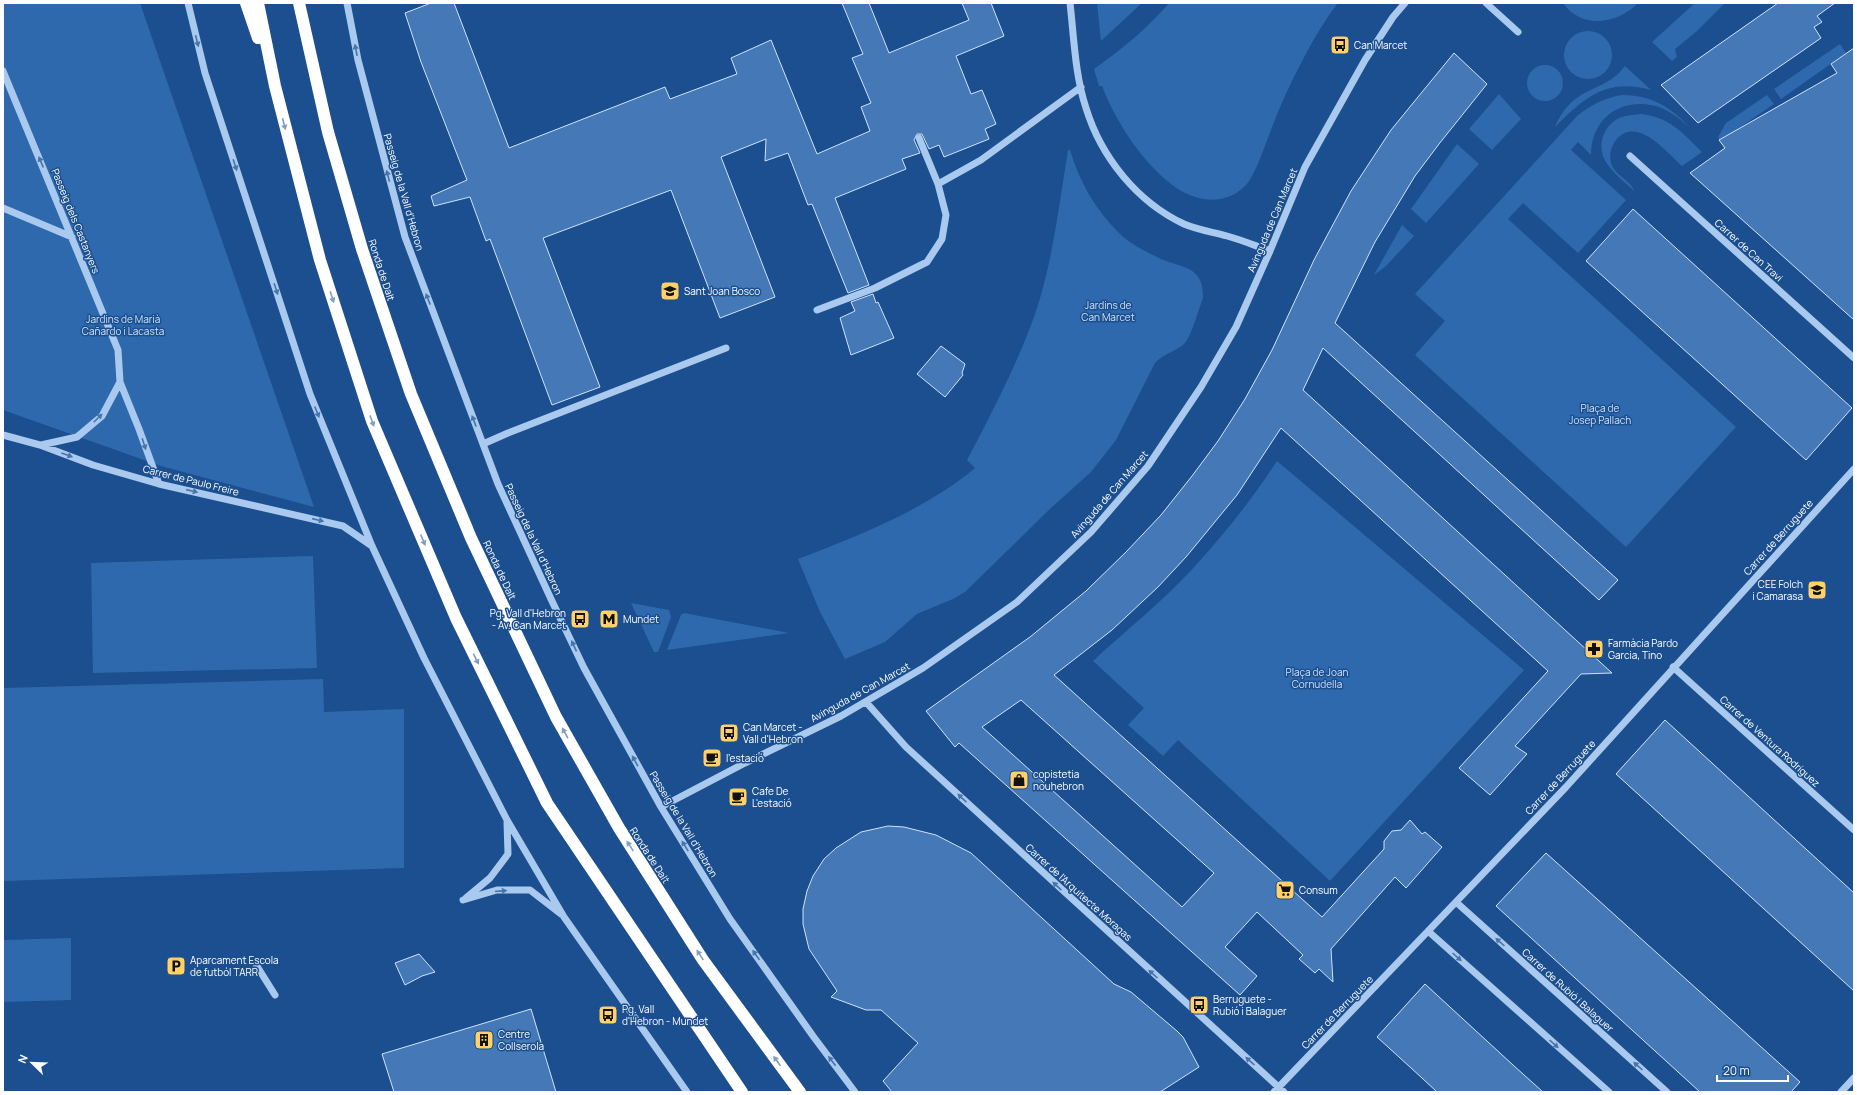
<svg xmlns="http://www.w3.org/2000/svg" width="1857" height="1095" viewBox="0 0 1857 1095" font-family="Manrope,sans-serif">
	<rect width="100%" height="100%" fill="#1b4f8f"/>
	<path fill="#2e69ad" d="M3,3h137l174,504 -153,-41 -158,-56z
		M1097,3h45l-41,38z
		M1169,3h169c-23,29 -48,80 -62,114 -7,17 -19,55 -29,67 -19,21 -47,19 -69,5 -34,-23 -61,-65 -76,-103h-3l-5,-17c27,-19 53,-40 75,-66z
		M1563,3h75c-20,21 -56,27 -75,0z
		M1695,3h30l-28,28 -22,18 2,8 -5,4 -20,-19z
		M1564 55a24 24 0 1 1 48 0a24 24 0 1 1-48 0Z
		M1840,44l6,9 -65,46 -7,-10z
		M1527 83a18 18 0 1 1 36 0a18 18 0 1 1-36 0Z
		M1625,66l26,24c-44,-12 -66,7 -96,37 19,-44 48,-32 70,-61z
		M1499,94l22,25 -29,31 -23,-21z
		M1622,95c28,0 48,11 67,32 -10,-9 -20,-17 -33,-21 -36,-9 -65,13 -65,49l-13,-13 -7,8 55,50 -48,53 -55,-50 -15,16 228,208 -110,120 -211,-192 30,-34 -30,-27 162,-178c14,-11 27,-18 45,-21z
		M1767,95l7,9 -54,37 -2,-4 8,-14z
		M1641,114c28,3 41,18 61,38l-20,14c-16,-14 -45,-51 -66,-26 -5,6 -7,16 -5,23 3,12 21,18 23,28 -9,-9 -19,-16 -26,-26 -12,-15 -7,-36 9,-46 7,-4 16,-4 24,-5z
		M1457,144l22,20 -53,59 -15,-14z
		M1068,150h2c10,33 26,61 51,85 11,10 26,17 40,24 21,9 43,7 42,39 -4,10 -12,40 -19,46 -9,8 -18,8 -29,19l-39,77 -25,32 -39,35 -87,85 -12,7 -36,15 -32,28 -40,17 -25,-47 -22,-53c60,-23 127,-49 177,-91l-8,-8c25,-48 50,-95 68,-146 18,-53 24,-109 33,-164z
		M1402,225l12,11 -28,30 -12,9z
		M1277,461l247,209 -194,211 -152,-141 -15,16 -35,-31 16,-17 -51,-47c34,-32 72,-61 103,-96 30,-33 57,-67 81,-104z
		M313,556l4,112 -224,5 -2,-110z
		M631,603l38,7 2,7 -13,35h-4z
		M684,613l105,20 -122,17 14,-35z
		M323,679l1,33 80,-3v159l-401,13v-193z
		M71,938v62l-68,2v-62z"/>
	<path fill="#4478b7" stroke="#cfe3fa" fill-rule="evenodd" d="M431,3h23l55,145 156,-61 5,12 67,-25 -6,-16 40,-18 46,114 53,-23 -9,-24 10,-4 -19,-45 11,-4 -21,-51h27l20,50 80,-33 -7,-17h29l13,33 -48,20 15,38 11,-4 14,34 -11,5 4,10 -45,18 -5,-12 -10,4 -7,-15h-5l-3,6 6,13 -18,6 4,10 -71,29 34,87 -21,8 -36,-89 -4,1 -20,-52 -23,8 1,-22 -45,18 54,140 -55,21 -49,-128 -128,48 57,149 -48,18 -62,-166 -4,2 -16,-44 -36,9 -3,-10 36,-16 -46,-118 -16,-49z
		M1778,3h57l-18,13 5,6 -8,5 7,11 -123,85 -37,-38z
		M1854,48v272l-164,-147 35,-25 -6,-8 118,-67 -6,-9z
		M1454,53l33,31 -48,60 -24,32 -40,66 -40,81 283,257 -19,20 -276,-252 -20,42 309,283 -31,1 -66,72 12,8 -37,41 -31,-27 89,-97 -267,-243 -44,67 -51,62 -28,30 -46,43 -58,45 268,242 62,-68v-8l8,-10 9,-1 9,-10 12,14 3,-2 17,15 -36,41 -11,-11 -64,72 2,33 -14,-13 -4,4 -16,-14 4,-4 -46,-43 -32,35 32,29 -17,19 -281,-252 -4,4 -29,-36 104,-74 56,-46 40,-39 35,-37 31,-39 26,-35 27,-42 27,-49 42,-90 37,-69 40,-61zM1021,700l193,173 -32,34 -200,-180z
		M1633,209l219,199 -46,52 -220,-199z
		M873,294l3,9 2,-1 16,36 -43,17 -11,-37 15,-7 -4,-9z
		M941,346l24,18 -3,9 1,2 -18,22 -28,-23z
		M1665,720l189,173v98l-238,-217z
		M888,826l16,1 32,8 35,18 143,131 17,8 46,39 6,6 16,30 -39,25h-268l-9,-11 35,-38 -37,-33h-15l-35,-13 6,-6 -28,-42 -6,-25v-15l4,-18 6,-15 11,-17 12,-11 25,-16z
		M1546,853l254,229 -9,10h-91l-204,-186z
		M419,954l16,18 -13,4 -17,9 -10,-22z
		M1425,984l88,81 30,27h-106l-15,-14 -45,-41z
		M531,1009l25,83h-162l-12,-38z"/>
	<g fill="none" stroke-linecap="round" stroke-linejoin="round">
		<path stroke="#a9c9ee" stroke-width="7" d="M188,3l17,70 105,321 62,152 52,112 83,162 57,97 123,175
			M347,3l11,57 47,177 93,247 53,115 33,69 77,139 69,112 83,117 42,56
			M1070,3c4,35 5,72 16,105 15,49 51,94 98,116 14,6 29,8 43,12 15,4 29,10 43,15
			M1486,3l32,29
			M3,71l115,279 2,32 19,47 20,55
			M1630,156l224,202
			M938,184l43,-24 100,-73
			M3,208l69,29
			M817,310l58,-22 52,-26 15,-23 4,-24 -8,-31 -19,-46
			M3,435l37,10 53,20 66,19 184,42 29,20
			M483,444l25,-11 218,-85
			M41,445l36,-8 25,-21 18,-34
			M1673,667l181,163
			M866,702l40,45 378,345
			M661,807l84,-44 96,-47 82,-48 94,-66 74,-70 57,-66 53,-79 35,-60 34,-76 35,-84 60,-107 28,-43 12,-14
			M466,898l24,-20 18,-24 -1,-32
			M463,900l34,-10h33l31,24
			M1456,902l211,190
			M1428,931l181,161
			M255,963l20,32
			M1274,1092l292,-305 288,-318
			M1841,1092l13,-14"/>
		<path stroke="#fff" stroke-width="12" d="M246,3l12,35
			M258,3l17,83 45,174 52,161 84,197 91,185 195,289
			M299,3l29,129 34,117 49,145 60,144 85,179 63,111 84,132 97,132"/>
	</g>
	<defs><path id="oneway-solid" d="M-6-.8H1V-3.2L6.5 0L1 3.2V.8H-6Z"/></defs>
	<g fill="#4674ac">
		<use href="#oneway-solid" transform="translate(197 41) rotate(76)"/>
		<use href="#oneway-solid" transform="translate(356 50) rotate(-101)"/>
		<use href="#oneway-solid" transform="translate(41 162) rotate(-113)"/>
		<use href="#oneway-solid" transform="translate(235 165) rotate(72)"/>
		<use href="#oneway-solid" transform="translate(388 176) rotate(-105)"/>
		<use href="#oneway-solid" transform="translate(276 289) rotate(72)"/>
		<use href="#oneway-solid" transform="translate(428 299) rotate(-111)"/>
		<use href="#oneway-solid" transform="translate(317 412) rotate(68)"/>
		<use href="#oneway-solid" transform="translate(98 418) rotate(-45)"/>
		<use href="#oneway-solid" transform="translate(474 421) rotate(-111)"/>
		<use href="#oneway-solid" transform="translate(144 444) rotate(72)"/>
		<use href="#oneway-solid" transform="translate(67 455) rotate(20)"/>
		<use href="#oneway-solid" transform="translate(192 491) rotate(13)"/>
		<use href="#oneway-solid" transform="translate(318 520) rotate(13)"/>
		<use href="#oneway-solid" transform="translate(574 646) rotate(-115)"/>
		<use href="#oneway-solid" transform="translate(635 761) rotate(-119)"/>
		<use href="#oneway-solid" transform="translate(962 798) rotate(-137)"/>
		<use href="#oneway-solid" transform="translate(685 846) rotate(-122)"/>
		<use href="#oneway-solid" transform="translate(1057 886) rotate(-137)"/>
		<use href="#oneway-solid" transform="translate(501 891) rotate(-5)"/>
		<use href="#oneway-solid" transform="translate(1500 942) rotate(-138)"/>
		<use href="#oneway-solid" transform="translate(756 955) rotate(-125)"/>
		<use href="#oneway-solid" transform="translate(1457 957) rotate(42)"/>
		<use href="#oneway-solid" transform="translate(1153 974) rotate(-138)"/>
		<use href="#oneway-solid" transform="translate(1554 1044) rotate(42)"/>
		<use href="#oneway-solid" transform="translate(832 1061) rotate(-127)"/>
		<use href="#oneway-solid" transform="translate(1250 1061) rotate(-138)"/>
		<use href="#oneway-solid" transform="translate(1638 1066) rotate(-138)"/>
	</g>
	<g fill="#829ec1">
		<use href="#oneway-solid" transform="translate(284 124) rotate(75)"/>
		<use href="#oneway-solid" transform="translate(332 297) rotate(72)"/>
		<use href="#oneway-solid" transform="translate(372 421) rotate(70)"/>
		<use href="#oneway-solid" transform="translate(423 540) rotate(67)"/>
		<use href="#oneway-solid" transform="translate(476 659) rotate(64)"/>
		<use href="#oneway-solid" transform="translate(565 733) rotate(-119)"/>
		<use href="#oneway-solid" transform="translate(630 846) rotate(-123)"/>
		<use href="#oneway-solid" transform="translate(700 955) rotate(-123)"/>
		<use href="#oneway-solid" transform="translate(777 1061) rotate(-126)"/>
	</g>
	<defs>
		<symbol id="bus-square" viewBox="-11 -11 22 22"><rect x="-9" y="-9" width="18" height="18" rx="4" fill="#ffd166" stroke="#1b4f8f"/><path d="M-5-6H5V4H4V6H2V4H-2V6H-4V4H-5ZM-3.5-4V0h7V-4ZM-3.5 1.2v1.5H-2V1.2ZM2 1.2v1.5H3.5V1.2Z" fill="#111"/></symbol>
		<symbol id="school-square" viewBox="-11 -11 22 22"><rect x="-9" y="-9" width="18" height="18" rx="4" fill="#ffd166" stroke="#1b4f8f"/><path d="M0-5L7-2L0 1L-7-2ZM-4 1L0 2.5L4 1V4Q0 6-4 4Z" fill="#111"/></symbol>
		<symbol id="metro-square" viewBox="-11 -11 22 22"><rect x="-9" y="-9" width="18" height="18" rx="4" fill="#ffd166" stroke="#1b4f8f"/><path d="M-5.5 5V-5H-3L0 0L3-5H5.5V5H3V-.5L0 4L-3-.5V5Z" fill="#111"/></symbol>
		<symbol id="pharmacy-square" viewBox="-11 -11 22 22"><rect x="-9" y="-9" width="18" height="18" rx="4" fill="#ffd166" stroke="#1b4f8f"/><path d="M-2-6h4v4h4v4h-4v4h-4v-4h-4v-4h4Z" fill="#111"/></symbol>
		<symbol id="cafe-square" viewBox="-11 -11 22 22"><rect x="-9" y="-9" width="18" height="18" rx="4" fill="#ffd166" stroke="#1b4f8f"/><path d="M-5.5-4.5H6V0H3Q3 3.5 0 3.5H-2.5Q-5.5 3.5-5.5 0ZM3-3.2v2h1.7v-2ZM-6 4.5H4V6H-6Z" fill="#111"/></symbol>
		<symbol id="shop-square" viewBox="-11 -11 22 22"><rect x="-9" y="-9" width="18" height="18" rx="4" fill="#ffd166" stroke="#1b4f8f"/><path d="M-5-2.5h2.3a2.7 3.5 0 0 1 5.4 0H5L5.5 6h-11ZM-1.5-2.5h3a1.5 2.3 0 0 0-3 0Z" fill="#111"/></symbol>
		<symbol id="supermarket-square" viewBox="-11 -11 22 22"><rect x="-9" y="-9" width="18" height="18" rx="4" fill="#ffd166" stroke="#1b4f8f"/><path d="M-6-5.5h2.5l.6 2H6L4.5 2H-2.5L-4.4-4H-6ZM-1.5 3.2a1.3 1.3 0 1 0 .1 0ZM3 3.2a1.3 1.3 0 1 0 .1 0Z" fill="#111"/></symbol>
		<symbol id="parking-square" viewBox="-11 -11 22 22"><rect x="-9" y="-9" width="18" height="18" rx="4" fill="#ffd166" stroke="#1b4f8f"/><path d="M-3.5-5.5H1a3.5 3.5 0 0 1 0 7H-1V5.5H-3.5ZM-1-3.4V-.6H.8a1.4 1.4 0 0 0 0-2.8Z" fill="#111"/></symbol>
		<symbol id="building-square" viewBox="-11 -11 22 22"><rect x="-9" y="-9" width="18" height="18" rx="4" fill="#ffd166" stroke="#1b4f8f"/><path d="M-4-6H4V6H1V3H-1V6H-4ZM-2.5-4.3h1.7v1.8h-1.7ZM.8-4.3h1.7v1.8H.8ZM-2.5-1h1.7V.8h-1.7ZM.8-1h1.7V.8H.8Z" fill="#111"/></symbol>
	</defs>
	<g fill-rule="evenodd">
		<use href="#bus-square" x="1329" y="34" width="22" height="22"/>
		<use href="#school-square" x="659" y="280" width="22" height="22"/>
		<use href="#school-square" x="1806" y="579" width="22" height="22"/>
		<use href="#bus-square" x="569" y="608" width="22" height="22"/>
		<use href="#metro-square" x="598" y="608" width="22" height="22"/>
		<use href="#pharmacy-square" x="1583" y="638" width="22" height="22"/>
		<use href="#bus-square" x="718" y="722" width="22" height="22"/>
		<use href="#cafe-square" x="701" y="747" width="22" height="22"/>
		<use href="#shop-square" x="1008" y="769" width="22" height="22"/>
		<use href="#cafe-square" x="727" y="786" width="22" height="22"/>
		<use href="#supermarket-square" x="1274" y="879" width="22" height="22"/>
		<use href="#parking-square" x="165" y="955" width="22" height="22"/>
		<use href="#bus-square" x="1188" y="994" width="22" height="22"/>
		<use href="#bus-square" x="597" y="1004" width="22" height="22"/>
		<use href="#building-square" x="473" y="1029" width="22" height="22"/>
	</g>
	<g text-anchor="middle" stroke-width="3" stroke-linejoin="round" paint-order="stroke">
		<g font-size="10" fill="#fff" stroke="#1b4f8f" text-anchor="start">
			<text x="1354" y="49">Can Marcet</text>
			<text x="684" y="295">Sant Joan Bosco</text>
			<text x="1803" y="588" text-anchor="end">CEE Folch<tspan x="1803" dy="12">i Camarasa</tspan></text>
			<text x="566" y="617" text-anchor="end">Pg. Vall d'Hebron<tspan x="566" dy="12">- Av. Can Marcet</tspan></text>
			<text x="623" y="623">Mundet</text>
			<text x="1608" y="647">Farmàcia Pardo<tspan x="1608" dy="12">Garcia, Tino</tspan></text>
			<text x="743" y="731">Can Marcet -<tspan x="743" dy="12">Vall d'Hebron</tspan></text>
			<text x="726" y="762">l'estació</text>
			<text x="1033" y="778">copistetia<tspan x="1033" dy="12">nouhebron</tspan></text>
			<text x="752" y="795">Cafe De<tspan x="752" dy="12">L'estació</tspan></text>
			<text x="1299" y="894">Consum</text>
			<text x="190" y="964">Aparcament Escola<tspan x="190" dy="12">de futból TARR</tspan></text>
			<text x="1213" y="1003">Berruguete -<tspan x="1213" dy="12">Rubió i Balaguer</tspan></text>
			<text x="622" y="1013">Pg. Vall<tspan x="622" dy="12">d'Hebron - Mundet</tspan></text>
			<text x="498" y="1038">Centre<tspan x="498" dy="12">Collserola</tspan></text>
		</g>
		<g font-size="10" fill="#fff" stroke="#1b4f8f">
			<text transform="translate(404 192) rotate(74)" y="4">Passeig de la Vall d'Hebron</text>
			<text transform="translate(1272 220) rotate(-67)" y="4">Avinguda de Can Marcet</text>
			<text transform="translate(76 221) rotate(68)" y="4">Passeig dels Castanyers</text>
			<text transform="translate(1749 250) rotate(42)" y="4">Carrer de Can Travi</text>
			<text transform="translate(382 270) rotate(72)" y="4">Ronda de Dalt</text>
			<text transform="translate(191 480) rotate(14)" y="4">Carrer de Paulo Freire</text>
			<text transform="translate(1109 494) rotate(-49)" y="4">Avinguda de Can Marcet</text>
			<text transform="translate(1778 537) rotate(-48)" y="4">Carrer de Berruguete</text>
			<text transform="translate(534 539) rotate(65)" y="4">Passeig de la Vall d'Hebron</text>
			<text transform="translate(500 570) rotate(65)" y="4">Ronda de Dalt</text>
			<text transform="translate(860 692) rotate(-29)" y="4">Avinguda de Can Marcet</text>
			<text transform="translate(1770 741) rotate(42)" y="4">Carrer de Ventura Rodríguez</text>
			<text transform="translate(1560 777) rotate(-47)" y="4">Carrer de Berruguete</text>
			<text transform="translate(684 824) rotate(59)" y="4">Passeig de la Vall d'Hebron</text>
			<text transform="translate(650 855) rotate(57)" y="4">Ronda de Dalt</text>
			<text transform="translate(1079 892) rotate(42)" y="4">Carrer de l'Arquitecte Moragas</text>
			<text transform="translate(1568 990) rotate(42)" y="4">Carrer de Rubió i Balaguer</text>
			<text transform="translate(1337 1012) rotate(-46)" y="4">Carrer de Berruguete</text>
		</g>
		<g font-size="10" fill="#cfe3fa" stroke="#1b4f8f">
			<text x="1108" y="309">Jardins de<tspan x="1108" dy="12">Can Marcet</tspan></text>
			<text x="123" y="323">Jardins de Marià<tspan x="123" dy="12">Cañardo i Lacasta</tspan></text>
			<text x="1600" y="412">Plaça de<tspan x="1600" dy="12">Josep Pallach</tspan></text>
			<text x="1317" y="676">Plaça de Joan<tspan x="1317" dy="12">Cornudella</tspan></text>
		</g>
	</g>
	<rect width="1857" height="1095" fill="none" stroke="#ffffff" stroke-width="8"/>
	<g transform="translate(32 1063) rotate(293)" stroke="#1b4f8f" stroke-width="3" paint-order="stroke">
	<path d="M0-3L7 15L0 10L-7 15Z" fill="#ffffff"/>
	<text y="-6" font-size="11" font-weight="bold" text-anchor="middle" fill="#ffffff">N</text>
	</g>
	<path d="M1717 1075v6h71v-6" fill="none" stroke="#ffffff" stroke-width="2"/>
	<text x="1723" y="1075" font-size="12" fill="#ffffff" stroke="#1b4f8f" stroke-width="3" paint-order="stroke">20 m</text>
</svg>
